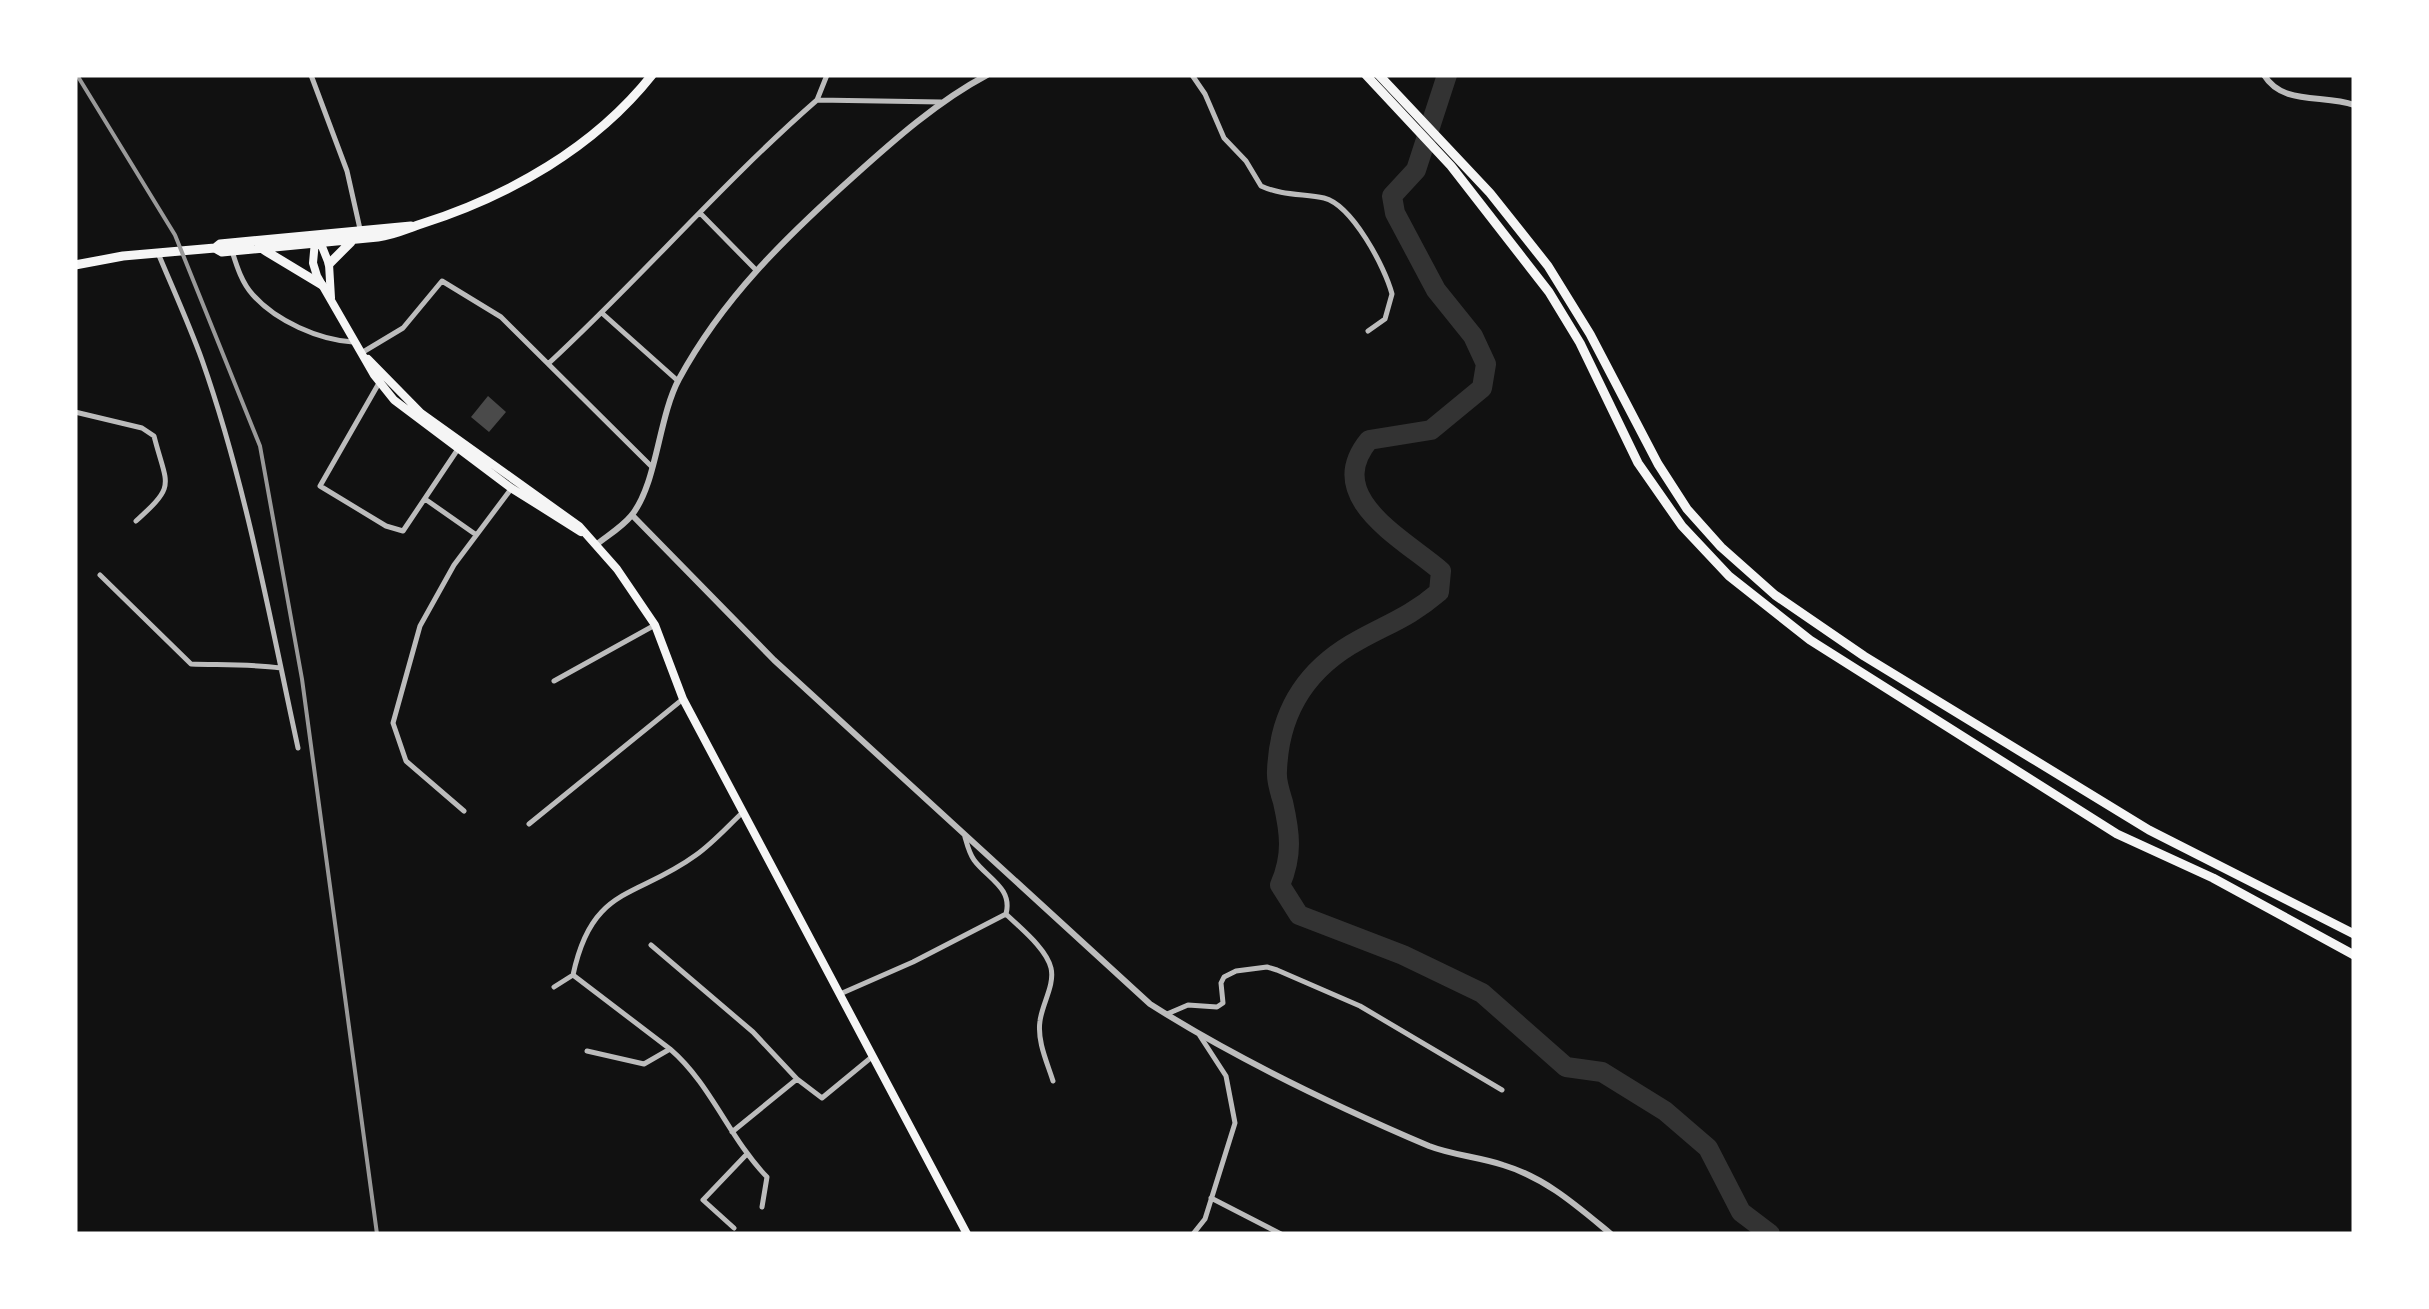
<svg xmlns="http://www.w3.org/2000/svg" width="2429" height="1309" viewBox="0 0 2429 1309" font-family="'PT Sans',sans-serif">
	<rect width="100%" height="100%" fill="#111"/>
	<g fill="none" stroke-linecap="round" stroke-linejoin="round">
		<path stroke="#333" stroke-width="20" d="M1447,75l-31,95 -24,26 3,17 41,77 37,46 13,28 -4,24 -51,42 -62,10c-47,57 32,97 72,131l-2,21c-28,24 -49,31 -80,48 -52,28 -80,72 -82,131 -1,10 3,21 6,31 7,31 10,53 -3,83l19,30 104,40 79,38 84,74 36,5 63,39 43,37 33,64 29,22"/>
	</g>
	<path fill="#4a4a4a" d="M488,396l18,16 -17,20 -18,-15z"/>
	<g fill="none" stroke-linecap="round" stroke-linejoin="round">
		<path stroke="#bcbcbc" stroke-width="5" d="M311,75l36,96 13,58
			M1192,75l13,19 19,44 22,23 15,25c19,9 43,8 63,12 28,7 61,69 68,96l-7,25 -17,12
			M817,100l10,-25
			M700,213l56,57
			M232,251c5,16 10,32 21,44 23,26 66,45 100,47
			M158,253c15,36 31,71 44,107 44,125 68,259 96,388
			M603,314l75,67
			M363,352l40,-24 39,-47 59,36 151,150
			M549,363c92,-85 174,-181 268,-263l124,2
			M379,383l-59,103 66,40 17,5 55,-82
			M75,412l67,16 12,8c13,51 23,48 -18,85
			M425,499l50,35
			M100,575l91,89c30,1 59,0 90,4
			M554,681l101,-56
			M464,811l-58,-50 -13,-38 27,-97 34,-61 57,-76
			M529,824l154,-125
			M1006,914c14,14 40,34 45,54 4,17 -9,36 -11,53 -3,20 7,41 13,60
			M651,945l102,87 44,47 25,19 51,-42
			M573,975c19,-90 63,-76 123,-120 17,-12 32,-29 47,-43
			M554,987l19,-12 97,74
			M840,994l73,-32 93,-48c7,-26 -19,-36 -32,-54 -5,-7 -7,-16 -9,-23
			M1167,1014l21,-9 29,2 6,-4 -2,-20 3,-6 12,-6 31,-4 10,3 83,36 142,84
			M587,1051l57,13 26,-15c41,35 59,89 97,128l-5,30
			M732,1132l65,-53
			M1211,1198l70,36
			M734,1228l-31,-28 42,-44
			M1193,1234l12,-15 30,-96 -9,-47 -26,-40"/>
		<path stroke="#bcbcbc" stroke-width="6" d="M2264,75c19,31 59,19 90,30
			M632,515l142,145 376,344c88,56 183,101 279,142 23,9 50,11 74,19 43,13 74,41 108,69
			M596,545c11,-9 26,-18 35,-29 26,-31 27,-98 48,-137 44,-81 106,-141 174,-202 41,-37 85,-76 134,-102"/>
		<path stroke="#f5f5f5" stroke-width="8" d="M319,239l10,25 2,34
			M315,241l-2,22 4,13 57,99 20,25 117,88 70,44
			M368,359l53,54 158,113 38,43 38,56 28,74 284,535"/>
		<path stroke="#f5f5f5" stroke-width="9" d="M215,248l7,4 10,-1 146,-14c16,-2 28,-8 43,-13 88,-28 173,-76 231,-149
			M264,250l58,35
			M329,264l22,-22
			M75,265l48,-9 92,-8 5,-4 191,-18"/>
		<path stroke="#f5f5f5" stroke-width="9" d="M1366,75l85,91 98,126 31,51 58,120 44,63 47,50 81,64 307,194 96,44 141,77
			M1379,75l111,118 58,73 42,68 68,130 29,45 34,38 54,48 89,61 285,174 205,104"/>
		<path stroke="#9a9a9a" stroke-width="4" d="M77,75l98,160 85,211 42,233 75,555"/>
	</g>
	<rect width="2429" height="1309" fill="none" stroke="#ffffff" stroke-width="155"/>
</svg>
